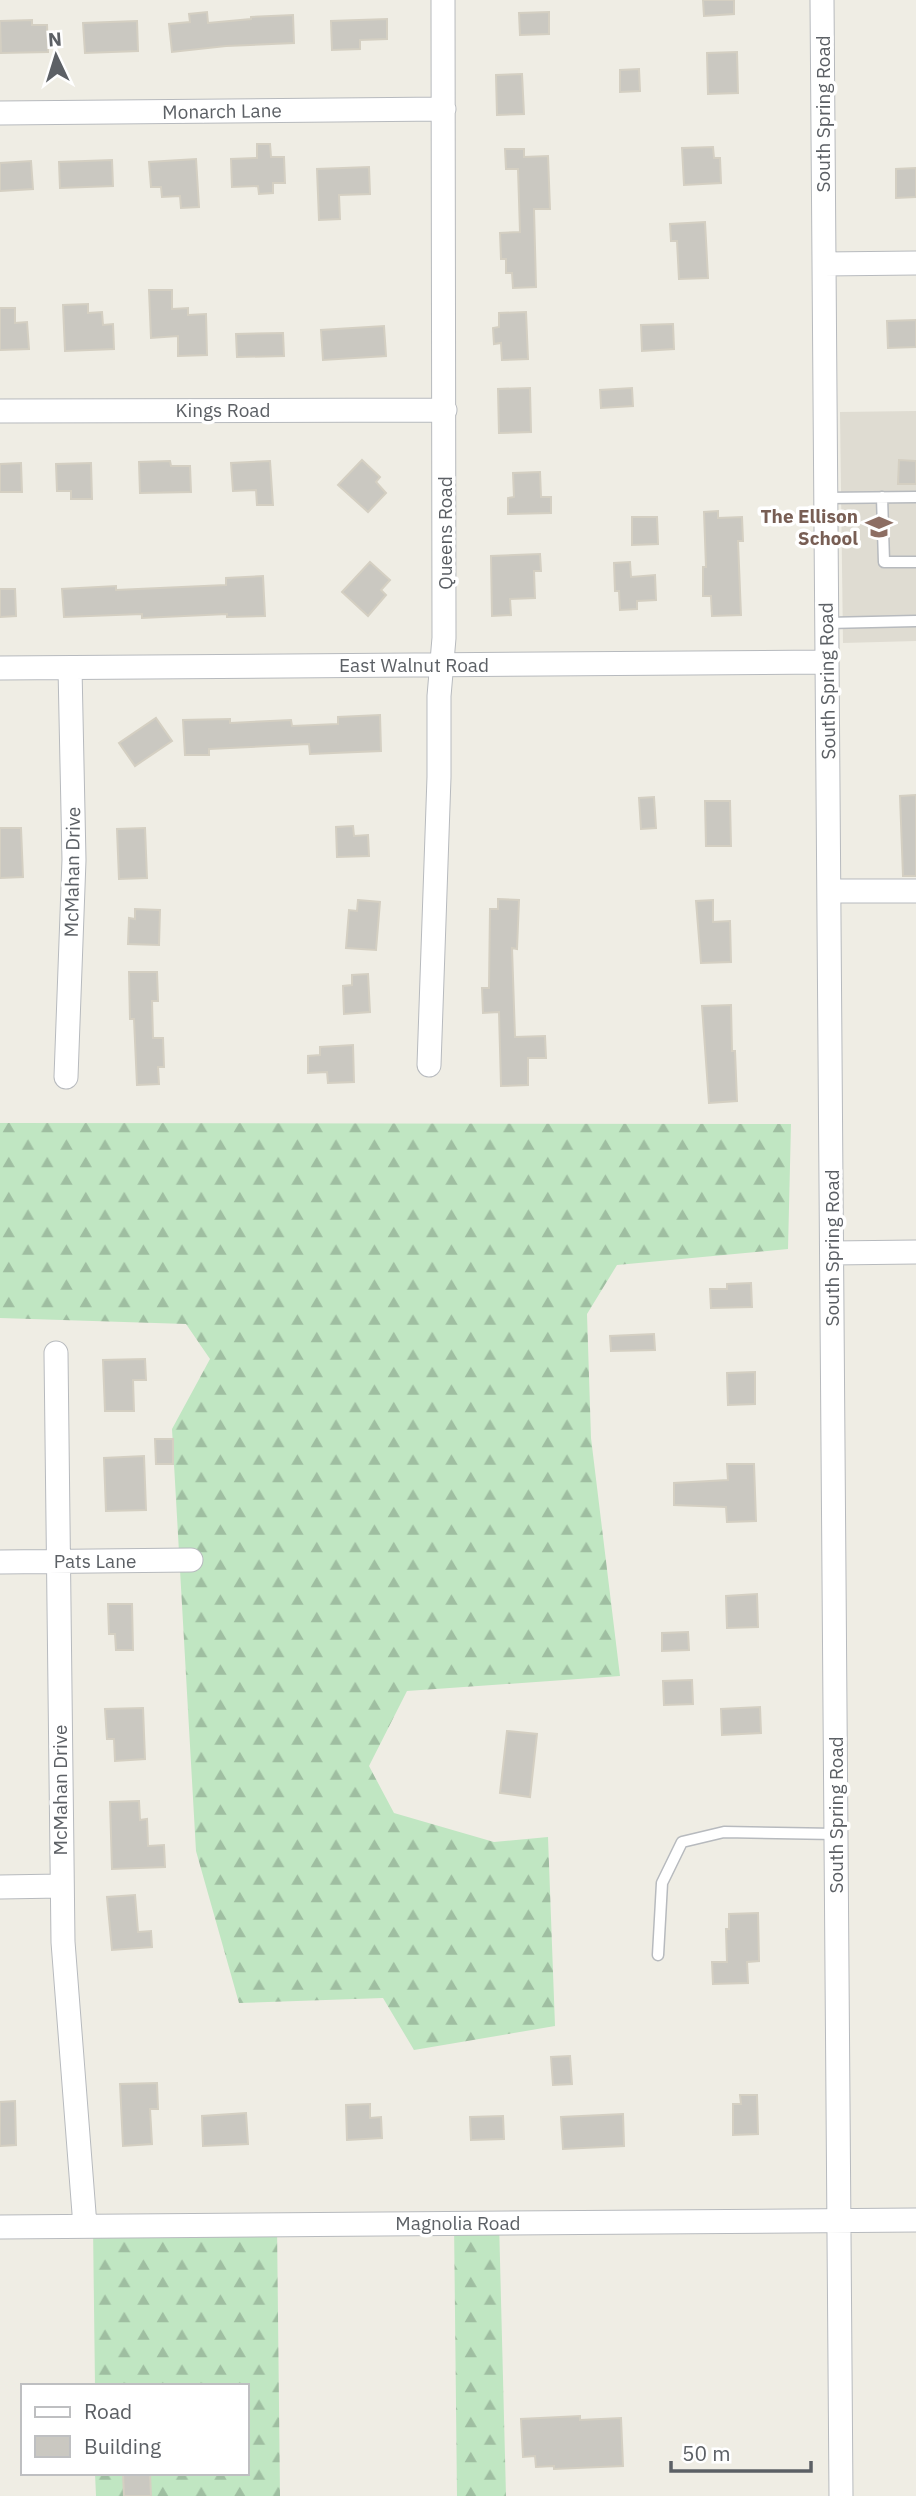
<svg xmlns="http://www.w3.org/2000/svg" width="916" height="2496" viewBox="0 0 916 2496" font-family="'IBM Plex Sans',sans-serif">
	<defs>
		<pattern id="forest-firs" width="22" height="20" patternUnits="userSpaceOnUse" patternTransform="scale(1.75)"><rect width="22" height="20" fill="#c0e6c2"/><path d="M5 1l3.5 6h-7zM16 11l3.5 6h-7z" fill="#9fbea1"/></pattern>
	</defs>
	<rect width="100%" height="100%" fill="#efede4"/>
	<path fill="#dfdcd2" d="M916,411v230l-73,2 -3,-231z"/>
	<path fill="url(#forest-firs)" d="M0,1123l791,1 -3,125 -171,16 -30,49 4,124 29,238 -213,15 -38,75 25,47 100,29 54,-5 7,189 -141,24 -31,-52 -144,5 -43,-152 -24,-422 38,-70 -24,-35 -186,-6z
		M454,2221h45l7,275h-49z
		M277,2225l3,271h-184l-1,-23h152v-87h-152l-2,-160z"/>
	<path fill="#cac8c1" stroke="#d4cfc2" stroke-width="2" d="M703,0h31v14l-30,2z
		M207,12l1,11 43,-4v-2l42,-2 1,28 -68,3 -54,6 -3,-28 21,-2 -1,-8z
		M549,12v22l-29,1 -1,-22z
		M387,19v20l-27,1v9l-28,1 -1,-29z
		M32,20v5h15l1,27 -47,1 -1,-32z
		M137,21l1,30 -53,2 -2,-30z
		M737,52l1,41 -30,1 -1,-41z
		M639,69l1,22 -20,1v-22z
		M522,74l2,40 -27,1 -1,-40z
		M257,144h13l1,13h13l1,26h-12v10l-14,1 -1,-8 -26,1 -1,-28 26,-1z
		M713,147l1,11h6l1,25 -37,2 -2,-37z
		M505,149h19v8l24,-1 2,53h-16l2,78 -23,1 -1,-15h-6v-14h-5l-1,-26 20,-1 -2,-63h-12z
		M196,159l3,48 -18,1 -1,-12 -18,1 -1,-10h-10l-2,-25z
		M112,160l1,26 -53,2 -1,-26z
		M31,161l2,28 -33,2v-28z
		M369,167l1,27 -31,1 1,24 -21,1 -2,-51z
		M916,168v29l-20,1v-29z
		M705,222l3,56 -29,1 -2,-38h-6l-1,-17z
		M149,290h23v19l16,-1v7l18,-1 1,41 -29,1v-20l-27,2z
		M88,304v9l14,-1 1,13 10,-1 1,25 -49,2 -2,-46z
		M0,308h15v15l12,-1 2,27 -29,1z
		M526,312l2,47 -26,1 -1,-17 -7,1 -1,-16 6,-1v-14z
		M916,320v27l-28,1 -1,-27z
		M673,324l1,25 -32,2 -1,-26z
		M384,326l2,30 -63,4 -2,-30z
		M283,333l1,23 -47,1 -1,-23z
		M530,388l1,44 -32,1 -1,-44z
		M632,388l1,18 -32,2 -1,-18z
		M362,460l18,17 -4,5 10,11 -18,19 -30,-27z
		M899,460l17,1v23h-18z
		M170,461l1,5h19l1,26 -51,1 -1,-31z
		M270,461l3,44h-16l-1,-15 -23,1 -2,-28z
		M21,463l1,29h-22v-28z
		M91,463l1,36h-21v-8h-14l-1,-27z
		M540,472l1,25h10v16l-43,1v-16l6,-1 -1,-24z
		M718,511v7l24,-1 1,24h-5l3,74 -29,1 -1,-20h-8v-29h3l-2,-55z
		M632,517h25l1,27 -26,1z
		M540,554l1,17h-7l1,27 -25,1 1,16 -19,1 -1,-60z
		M370,562l20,18 -9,10 5,5 -18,21 -26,-24z
		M630,562l1,15 24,-2 1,25 -19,1v8l-17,1 -1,-19h-4l-1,-28z
		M263,576l2,40 -38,1v-3l-85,4v-4l-78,3 -2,-28 54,-3v4l110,-5v-7z
		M0,589h15l1,27 -16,1z
		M380,715l1,36 -71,3 -1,-10 -100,5v6h-24l-2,-35 47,-1v4l61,-3 1,6 46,-2v-7z
		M156,718l16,23 -37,25 -16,-23z
		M916,795v81h-13l-3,-80z
		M654,797l2,31 -15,1 -2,-31z
		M705,801h25l1,45h-25z
		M353,826l1,10 14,-1 1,21 -32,1 -1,-30z
		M0,828h21l2,49 -23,1z
		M145,828l2,50 -28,1 -2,-50z
		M498,899l21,1 -2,49 -5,-1 3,89 30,-1 1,22h-18v27l-27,1 -2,-74 -16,1 -1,-25h7l1,-79h8z
		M358,900l22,2 -4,48 -30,-2 3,-38 8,1z
		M713,900v22l17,-1 1,41 -30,1 -5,-62z
		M135,909l25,1 -1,35 -31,-1 1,-26 6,1z
		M129,972h28l1,29h-6l1,37h10l1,29h-6l1,17 -22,1 -3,-66h-4z
		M368,974l2,38 -26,2 -1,-28 9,-1v-10z
		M731,1005l1,46h3l2,50 -28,2 -7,-97z
		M353,1045l1,37 -26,1 -1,-11 -19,1v-17l12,-1v-8z
		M751,1283l1,24 -41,1 -1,-19h17v-5z
		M654,1334l1,16 -44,1 -1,-15z
		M145,1359l1,21h-13l1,31h-29l-2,-51z
		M755,1372v32l-27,1 -1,-32z
		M155,1439h18v25h-17z
		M144,1456l2,54 -40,1 -2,-53z
		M727,1464h27l2,57 -29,1 -1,-15 -52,-2v-22l54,-3z
		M757,1594l1,33 -31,1 -1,-32z
		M108,1604h24l1,46h-17l-1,-16h-6z
		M688,1632l1,18 -27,1v-18z
		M692,1680l1,24 -29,1 -1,-24z
		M760,1707l1,26 -39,2 -1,-26z
		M143,1708l2,51 -30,2 -1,-22h-7l-2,-30z
		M507,1731l30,3 -7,63 -30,-4z
		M139,1801l1,19 7,-1 1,27 16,-1 1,22 -53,2 -2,-67z
		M135,1895l3,37 13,-1 1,16 -40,3 -5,-53z
		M758,1913l1,48 -12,1 1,21 -35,1 -1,-22h15l-1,-33h3v-15z
		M570,2056l2,28 -19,1 -2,-28z
		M157,2083l1,26h-8l2,35 -29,2 -3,-62z
		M740,2095h17l1,39 -25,1v-31h8z
		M15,2101l1,44 -16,1v-44z
		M370,2104v14l11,-1 1,21 -35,2 -1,-35z
		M246,2113l2,31 -45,2 -1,-30z
		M623,2114l1,32 -61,3 -2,-32z
		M503,2116l1,23 -33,1 -1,-23z
		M580,2416v4l41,-2 2,48 -69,3v-3l-18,1 -1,-11 -12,1 -2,-38z
		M123,2473h27l1,23h-27z"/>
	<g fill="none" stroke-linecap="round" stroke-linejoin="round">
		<defs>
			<path id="lane" d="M882,497l2,65h32
				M826,498l90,-1
				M827,623l89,-2
				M658,1955l4,-72 20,-41 42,-10 112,2"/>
			<path id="street" d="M822,0l19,2496
				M0,113l444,-4
				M824,264l92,-1
				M0,411l445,-1
				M0,668l827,-6
				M829,891h87
				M429,1065l10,-288v-81l5,-58 -1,-638
				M66,1077l8,-217 -4,-192
				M832,1253l84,-1
				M56,1353l7,589 22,284
				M0,1562l191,-2
				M0,1887l61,-1
				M0,2227l916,-7"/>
		</defs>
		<use href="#lane" stroke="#b7babe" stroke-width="13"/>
		<use href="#street" stroke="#b7babe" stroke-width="25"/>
		<use href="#lane" stroke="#fff" stroke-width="10"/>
		<use href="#street" stroke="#fff" stroke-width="23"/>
	</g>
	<defs>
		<symbol id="school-bare" viewBox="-9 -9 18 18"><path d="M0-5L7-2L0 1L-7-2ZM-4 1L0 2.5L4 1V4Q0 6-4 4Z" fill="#8d6e63" stroke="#fff" stroke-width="2.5" paint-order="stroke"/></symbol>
	</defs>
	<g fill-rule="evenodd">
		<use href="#school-bare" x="860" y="508" width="38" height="38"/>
	</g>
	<g text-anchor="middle" stroke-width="7" stroke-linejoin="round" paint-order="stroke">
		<g font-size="19" fill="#5c6065" stroke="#fff">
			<text transform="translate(222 111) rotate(-1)" y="7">Monarch Lane</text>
			<text transform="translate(823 114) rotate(-90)" y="7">South Spring Road</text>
			<text x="223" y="417">Kings Road</text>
			<text transform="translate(445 533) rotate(-90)" y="7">Queens Road</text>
			<text x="414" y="672">East Walnut Road</text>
			<text transform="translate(827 681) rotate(-91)" y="7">South Spring Road</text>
			<text transform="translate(72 872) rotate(-89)" y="7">McMahan Drive</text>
			<text transform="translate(832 1248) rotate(-90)" y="7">South Spring Road</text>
			<text x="95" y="1568">Pats Lane</text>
			<text transform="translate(60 1790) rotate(-90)" y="7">McMahan Drive</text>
			<text transform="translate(836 1815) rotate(-90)" y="7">South Spring Road</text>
			<text x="458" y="2230">Magnolia Road</text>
		</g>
		<g font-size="19" font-weight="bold" fill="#785e54" stroke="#fff" text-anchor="end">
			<text x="858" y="523">The Ellison<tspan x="858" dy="22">School</tspan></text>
		</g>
	</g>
	<rect x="21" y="2384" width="228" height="91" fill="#ffffff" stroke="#bebfc1" stroke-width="2"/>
	<rect x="35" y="2407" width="35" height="10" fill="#ffffff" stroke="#bebfc1" stroke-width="2"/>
	<text x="84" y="2419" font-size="21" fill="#5c6065">Road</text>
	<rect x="35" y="2436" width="35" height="21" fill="#cac8c1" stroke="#bebfc1" stroke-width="2"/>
	<text x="84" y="2454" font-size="21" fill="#5c6065">Building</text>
	<g transform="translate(56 56) rotate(356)" stroke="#ffffff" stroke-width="5" paint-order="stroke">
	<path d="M0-5L12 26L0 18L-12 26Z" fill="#5c6065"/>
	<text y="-10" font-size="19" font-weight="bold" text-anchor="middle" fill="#5c6065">N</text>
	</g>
	<path d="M671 2461v10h140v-10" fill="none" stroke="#5c6065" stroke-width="3.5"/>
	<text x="682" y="2461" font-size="21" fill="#5c6065" stroke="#ffffff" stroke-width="5" paint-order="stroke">50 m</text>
</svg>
